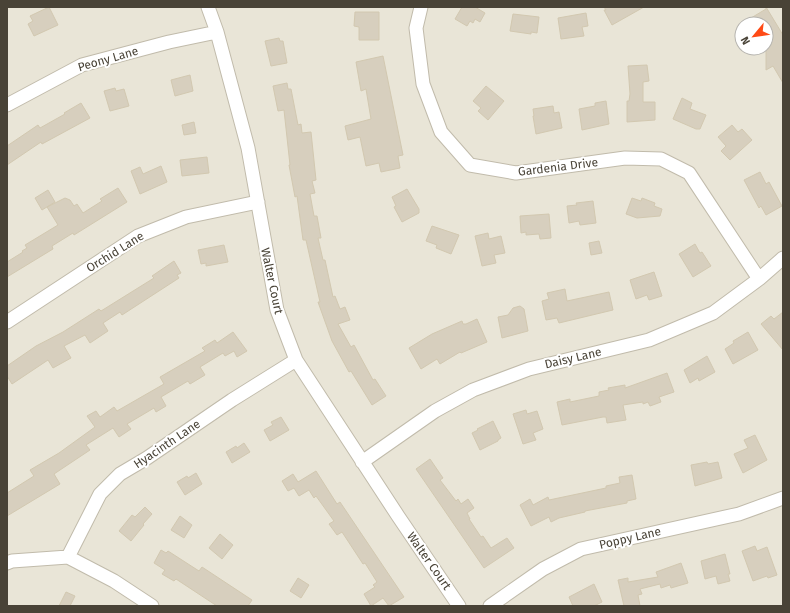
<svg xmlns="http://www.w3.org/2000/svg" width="790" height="613" viewBox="0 0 790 613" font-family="'Fira Sans',sans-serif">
	<rect width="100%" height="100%" fill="#f5f2e9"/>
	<path fill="#e9e5d7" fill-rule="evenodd" d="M7,7h776v599h-776zM742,24h24v24h-24z"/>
	<path fill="#d7cfbe" stroke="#d2c8b0" d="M49,7l9,18 -24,11 -6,-12 5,-3 -3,-5z
		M462,7h13l10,6 -5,9 -5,-3 -2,4 -3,-2 -3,5 -12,-7z
		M604,7h40l-32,18 -8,-15h2z
		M766,7l17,28v48l-10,-17 -7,4v-46h-25l25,-15z
		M355,12h24v28h-20v-13l-5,-1z
		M586,13l2,13 -6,1 2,9 -23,3 -3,-21z
		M513,14l26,3 -2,16 -6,-1v2l-21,-3z
		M279,38l1,3h3l4,22 -16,3 -6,-25z
		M383,56l20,99 -5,1 2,12 -19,4 -2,-9 -13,3 -6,-29 -12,3 -3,-14 26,-7 -5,-30 -5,2 -5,-29z
		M647,65l2,16 -6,1v20h12v18l-28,2v-21h2l1,-7 -2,-28z
		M190,75l3,16 -18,5 -4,-16z
		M287,83l1,6h3l7,36 3,-1 1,9 9,-1 5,48 -4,1 3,12 -5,1 4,22h3l4,22h-3l5,22h2l8,37 2,-1 5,13 5,-2 5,13 -12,4 13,23 3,-2 19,35 2,-1 11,17 -14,9 -21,-34 -2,1 -17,-31 -14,-39h2l-14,-62h-3l-6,-44 -2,1 -6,-32h1l-6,-55 -6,1 -5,-25z
		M486,86l18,15 -16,19 -10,-9 3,-3 -8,-7z
		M115,88l1,3 8,-2 5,17 -19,5 -6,-20z
		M682,98l10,5 -2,6 16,6 -6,14h-4l-23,-10z
		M606,101l3,23 -27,6 -3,-21 16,-3v-3z
		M81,103l9,15 -48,26 -1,-2 -34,23v-19l31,-21 2,3 25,-14 -1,-1z
		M553,106l1,7 5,-1 3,16 -26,6 -3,-18h1l-1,-7z
		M194,122l2,11 -12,2 -2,-10z
		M732,125l6,7 4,-3 10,11 -22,20 -9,-9 5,-5 -8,-9z
		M207,157l2,16 -27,3 -2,-16z
		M161,166l6,16 -27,12 -9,-23 9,-4 3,7z
		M760,172l6,12 3,-2 13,24 -16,9 -5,-9 -2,2 -15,-28z
		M118,188l9,14 -53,33 -1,-2 -21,13 1,3 -46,28v-15l16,-10 -1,-1 5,-3 -2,-3 33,-20 -11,-18 18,-9 5,2 4,6 3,-2 6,9 19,-12 -2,-2z
		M407,189l12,20v4l-17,9 -8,-15 2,-1 -4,-9z
		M48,190l7,12 -13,8 -7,-12z
		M632,198l9,3 1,-3 13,5 -1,3 8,3 -2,7 -23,2 -11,-4z
		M593,201l3,22 -16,2 -1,-4 -10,2 -2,-17 10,-1 -1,-2z
		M549,214l2,24 -11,1 -1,-5 -13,1v-3l-5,1 -1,-17z
		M432,226l27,9 -8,19 -15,-6 1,-3 -11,-4z
		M488,233l1,6 12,-3 4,17 -11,2 2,8 -14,3 -7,-30z
		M599,241l3,12 -11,2 -2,-12z
		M695,244l5,9 2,-1 9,14 -18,11 -14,-23z
		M224,245l4,17 -22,4v-3l-5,1 -3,-14z
		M174,261l7,12 -4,2 2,3 -57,37 -2,-3 -17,11 5,8 -18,12 -5,-8 -21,11 7,12 -18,10 -5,-8 -36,24 -5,-8v-10l29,-20 27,-14 36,-23 2,2 53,-33 -2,-2z
		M654,272l8,24 -13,4 -2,-5 -11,4 -6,-19z
		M565,289l2,12 42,-9 4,18 -54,13 -2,-5 -11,2 -4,-19 7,-2 -2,-6z
		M520,306l4,3 4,22 -26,7 -4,-21 10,-2 5,-7z
		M783,312v38l-22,-26 10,-8 3,3z
		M477,319l10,23 -26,11 -1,-1 -20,12 -3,-5 -16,10 -12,-21 23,-14 30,-13 1,3h3z
		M233,332l14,19 -10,6 -3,-6 -9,5 -2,-3 -23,14 5,8 -15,9 -2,-3 -27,16 5,9 -10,6 -2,-4 -27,16 4,5 -12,8 -6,-9 -27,17 4,5 -36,24 6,10 -53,32v-23l27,-17 -4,-6 29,-17 36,-26 -8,-11 9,-5 4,6 14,-10 3,4 47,-27 -4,-7 45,-26 -3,-3 13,-8 2,3z
		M748,332l10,18 -25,14 -8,-15 9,-6 -1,-2z
		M707,356l8,16 -16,9 -1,-3 -8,5 -6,-13z
		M667,373l7,19 -15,5 2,5 -11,4 -2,-4 -5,2v-2l-20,3 3,15 -19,3 -1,-6h-3l-41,8 -5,-23 13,-3v3l29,-6v-4l10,-2 -1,-2 17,-3v3z
		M526,410l1,4 10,-3 6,18 -10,4 3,7 -13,4 -10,-30z
		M281,417l8,13 -19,11 -6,-11 9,-5 -2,-3z
		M493,421l8,17 -3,2v1l-18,9 -8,-17 6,-3 -1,-1z
		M755,435l12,25 -24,13 -9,-19 14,-6 -4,-8z
		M244,443l6,9 -18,11 -6,-11 10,-6 1,2z
		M430,459l13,19 -3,2 16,21 2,-2 3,5 7,-5 6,9 -7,5 3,6h-1l12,18 2,-1 8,12 16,-10 7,10 -30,20 -68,-99z
		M707,462l1,2 10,-2 4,16 -27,8 -4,-21z
		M316,471l21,33 3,-2 64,95 -15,9 -6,-8 -12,8 -7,-12 11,-7 -2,-2 4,-3 -12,-19 -2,1 -21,-32 -5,3 -8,-11 5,-3 -18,-25 -2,2 -5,-8 -10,6 -5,-8 -6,3 -6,-10 11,-7 5,8z
		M196,473l6,11 -17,11 -8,-13 10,-6 1,2z
		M632,475l4,24 -9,2v2l-42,8v1l-26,6 -8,4 -2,-5 -18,9 -11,-21 10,-6 3,6 15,-8 1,3 57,-12v-2l14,-3 -1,-6z
		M145,507l7,7 -9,10 1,1 -13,16 -12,-10 13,-16 3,2z
		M180,516l12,9 -8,13 -13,-8z
		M220,534l13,11 -11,14 -13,-11z
		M755,546l2,5 10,-4 10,28 -9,3 -1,-2 -14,5 -11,-30z
		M161,550l5,3 2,-2 31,20 3,-4 50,33 -4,6h-31l-41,-27 -2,2 -12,-7 3,-4 -11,-7z
		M725,554l5,20h-2l2,7 -12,3 -2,-8 -11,3 -4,-18z
		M681,563l7,20 -17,5 -1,-3 -9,3 -1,-4 -20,5 2,5 -4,1 2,11h-16l-6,-26 10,-2v4l30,-5 -2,-5z
		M298,578l11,7 -8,13 -11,-7z
		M594,584l8,18 -8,4h-21l-4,-9z
		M66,592l9,4 -5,10h-11z"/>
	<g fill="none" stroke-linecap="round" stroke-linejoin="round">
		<defs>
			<path id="street" d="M208,7l9,25 31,116 29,162 19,50 102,156 61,90
				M421,7l-5,21 7,56 18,48 29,33 46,8 109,-15 36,1 28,14 70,106
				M7,105l75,-40 87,-23 48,-10
				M7,322l131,-86 48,-19 72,-15
				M362,462l73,-51 38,-21 56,-21 120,-29 64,-27 46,-34 24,-21
				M68,557l32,-63 20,-20 27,-16 85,-58 64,-40
				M7,563l5,-2 56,-4 46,24 38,25
				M490,606l53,-37 38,-20 158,-35 44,-16"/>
		</defs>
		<use href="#street" stroke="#c1bbab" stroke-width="15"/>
		<use href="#street" stroke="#fff" stroke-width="13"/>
	</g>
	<g text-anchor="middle" stroke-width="4" stroke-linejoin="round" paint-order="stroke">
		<g font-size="12" fill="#494337" stroke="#fff">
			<text transform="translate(108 59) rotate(-16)" y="4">Peony Lane</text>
			<text transform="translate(558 167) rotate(-7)" y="4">Gardenia Drive</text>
			<text transform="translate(115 252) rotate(-32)" y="4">Orchid Lane</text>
			<text transform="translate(272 281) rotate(78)" y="4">Walter Court</text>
			<text transform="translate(573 358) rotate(-13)" y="4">Daisy Lane</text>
			<text transform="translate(167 444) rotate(-34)" y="4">Hyacinth Lane</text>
			<text transform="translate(630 538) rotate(-13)" y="4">Poppy Lane</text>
			<text transform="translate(429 561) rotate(55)" y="4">Walter Court</text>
		</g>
	</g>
	<rect width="790" height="613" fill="none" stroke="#494337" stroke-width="16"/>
	<g transform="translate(754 36) rotate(241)"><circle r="19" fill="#ffffff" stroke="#b6b4af"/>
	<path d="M0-3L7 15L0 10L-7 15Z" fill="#ff4a16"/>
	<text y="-6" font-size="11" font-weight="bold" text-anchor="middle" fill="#494337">N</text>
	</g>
</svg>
